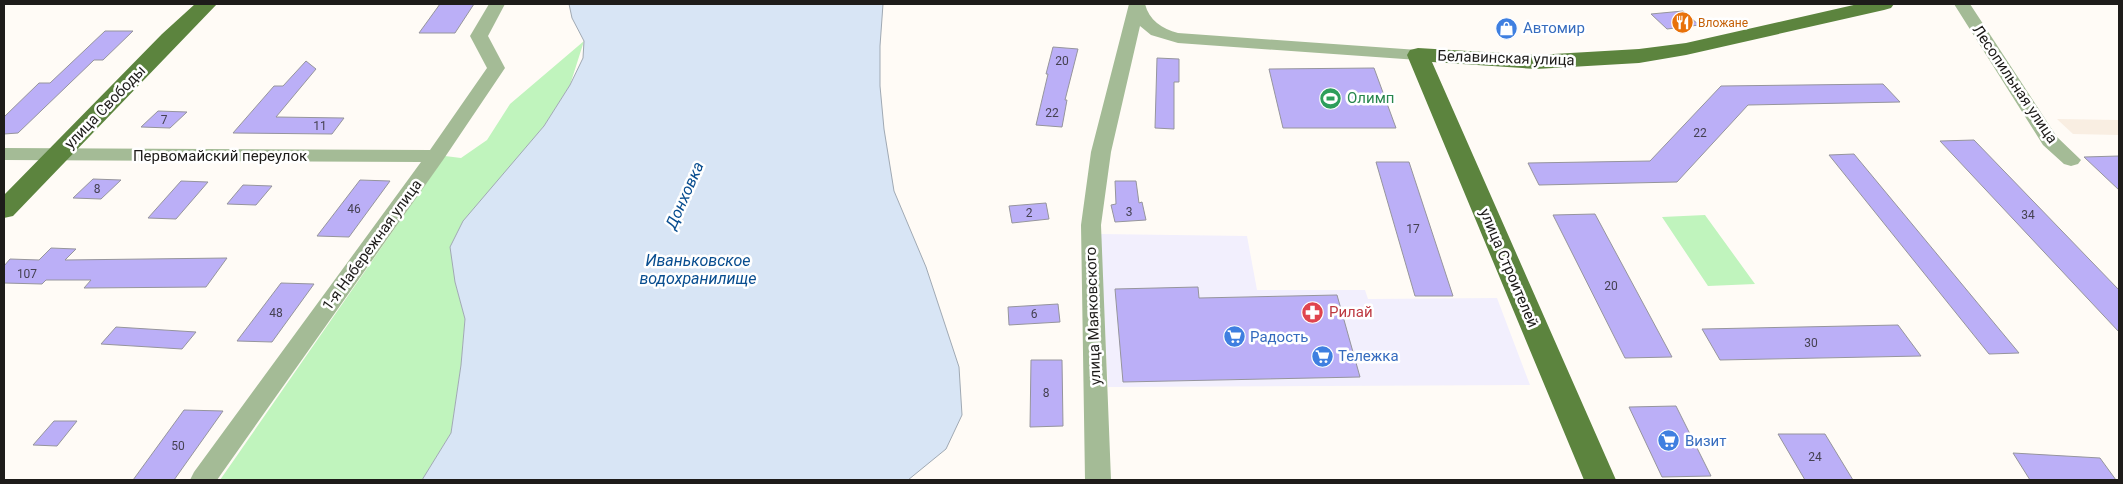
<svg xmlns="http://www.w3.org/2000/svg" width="2123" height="484" viewBox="0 0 2123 484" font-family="Roboto,sans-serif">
	<rect width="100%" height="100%" fill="#fffbf6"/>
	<path fill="#f2effd" d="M1100,234l147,2 10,54h108l3,9 129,-1 33,87 -422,2z"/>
	<path fill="#f9eee2" d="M2057,119l62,1v15l-46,-1z"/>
	<path fill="#c0f4bd" d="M584,41l-14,44 -26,41 -30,37 -59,119 10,37 -4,46 -10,68 -29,47h-202l225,-324 16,2 26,-18 23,-36z
		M1705,215l50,69 -47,2 -46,-69z"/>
	<path fill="#d8e5f5" stroke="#a0a9b3" d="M569,4h314l-3,42v40l4,43 10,62 32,76 33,100 3,48 -16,34 -38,31h-486l29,-47 10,-68 4,-46 -10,-37 -5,-35 13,-26 81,-95 26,-41 13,-27 1,-17 -12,-23z"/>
	<path fill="#bbaff7" stroke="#96959c" d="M440,4h34l-19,29h-36z
		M1683,11l16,14 -32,4 -16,-15z
		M105,31h28l-30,29h-9l-76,73 -14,1v-17l35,-34h11z
		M1053,47l25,2 -13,51h2l-5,27 -26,-2 12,-51h-2z
		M1157,58l22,1v23h-5v47l-19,-1z
		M306,61l10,8 -40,48 68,1 -12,16 -99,-1 41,-47h9z
		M1374,68l22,60h-113l-14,-59z
		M1883,84l17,18 -152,3 -71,77 -138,3 -11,-22 122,-2 71,-75z
		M158,111l29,1 -17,16 -29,-1z
		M1974,140l145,150v42l-179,-191z
		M1854,154l165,199 -30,1 -160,-199z
		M2119,156v34l-35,-33z
		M1376,162h33l44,134h-38z
		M93,179l28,1 -20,19 -28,-1z
		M360,180l30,1 -41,56 -32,-1z
		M181,181l27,1 -32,37 -28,-1z
		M1115,181h21l3,22 3,-1 4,18 -31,2 -4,-17 5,-1z
		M243,185l29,1 -16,19 -29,-1z
		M1046,203l3,16 -37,4 -3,-17z
		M1595,214l77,143 -47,1 -72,-143z
		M51,248l25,1 -11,11 162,-2 -21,29 -122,1 7,-8h-45l-4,4 -38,-1v-17l6,-7 29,1z
		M281,283l33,1 -42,58 -35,-1z
		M1198,287l1,11 138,-3 23,82 -237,5 -8,-93z
		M1058,304l2,18 -51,3 -1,-18z
		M1898,325l23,31 -201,4 -18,-31z
		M116,327l80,5 -14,17 -81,-5z
		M1031,360h31l1,66 -33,1z
		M1676,406l35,70 -49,1 -33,-70z
		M184,410l39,1 -49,69h-41z
		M54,421h23l-20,25 -24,-1z
		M1778,434h47l28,46h-48z
		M2013,453l87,5 16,22h-86z"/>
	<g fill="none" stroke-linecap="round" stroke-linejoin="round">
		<path fill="#a4bb96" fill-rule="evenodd" d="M489,4h16l-17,32 17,32 -62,92 -226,320h-27l4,-8 227,-310 -417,-2v-12l426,2 57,-82 -17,-32z
			M1129,4h16c4,16 17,25 33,29l240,17 6,1 3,4 -3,4 -6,1 -240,-17 -27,-8 -11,-9 -29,126 -10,73 10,255h-26l-4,-255 10,-73z
			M1954,4h16l87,133 24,23 -3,4 -7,2 -7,-2 -21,-19z"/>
		<path fill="#5c843e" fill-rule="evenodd" d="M195,4h22l-204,212 -9,2v-23l158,-161z
			M1858,4h36l-3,4 -7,2 -198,45 -47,8 -103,6 -104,-7 184,418h-32l-177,-425 3,-5 8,-2 118,7 103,-6 47,-6z"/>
	</g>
	<defs>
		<symbol id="restaurant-disc" viewBox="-11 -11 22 22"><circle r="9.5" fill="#e8710a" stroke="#fff"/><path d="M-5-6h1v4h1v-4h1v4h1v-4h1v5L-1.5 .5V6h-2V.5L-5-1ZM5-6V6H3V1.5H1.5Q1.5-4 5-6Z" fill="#fff"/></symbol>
		<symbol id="shop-disc" viewBox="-11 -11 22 22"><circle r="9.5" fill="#3f7fe0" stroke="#fff"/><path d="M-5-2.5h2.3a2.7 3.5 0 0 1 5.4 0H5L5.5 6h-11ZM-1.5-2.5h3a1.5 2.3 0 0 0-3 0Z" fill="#fff"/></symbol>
		<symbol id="stadium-disc" viewBox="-11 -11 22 22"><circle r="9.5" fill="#2e9e5b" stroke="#fff"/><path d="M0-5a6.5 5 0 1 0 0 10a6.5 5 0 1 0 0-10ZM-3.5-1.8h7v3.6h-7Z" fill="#fff"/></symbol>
		<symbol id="pharmacy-disc" viewBox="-11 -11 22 22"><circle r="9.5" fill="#e0444e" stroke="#fff"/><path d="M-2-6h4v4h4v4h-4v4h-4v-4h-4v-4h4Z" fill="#fff"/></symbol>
		<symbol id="supermarket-disc" viewBox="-11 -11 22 22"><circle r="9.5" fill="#3f7fe0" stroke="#fff"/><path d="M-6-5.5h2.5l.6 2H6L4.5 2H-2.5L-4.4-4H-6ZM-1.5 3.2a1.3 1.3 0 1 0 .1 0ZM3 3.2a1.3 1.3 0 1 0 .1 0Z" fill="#fff"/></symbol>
	</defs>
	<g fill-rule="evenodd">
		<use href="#restaurant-disc" x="1670" y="10" width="25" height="25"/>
		<use href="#shop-disc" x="1494" y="16" width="25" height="25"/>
		<use href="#stadium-disc" x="1318" y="86" width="25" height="25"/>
		<use href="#pharmacy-disc" x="1300" y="300" width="25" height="25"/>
		<use href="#supermarket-disc" x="1222" y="324" width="25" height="25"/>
		<use href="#supermarket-disc" x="1310" y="344" width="25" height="25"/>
		<use href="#supermarket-disc" x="1656" y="428" width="25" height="25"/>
	</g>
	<g text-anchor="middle" stroke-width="5" stroke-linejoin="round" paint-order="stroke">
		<g font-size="12" fill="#c56008" stroke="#fff" text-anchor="start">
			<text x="1698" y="27">Вложане</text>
		</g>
		<g font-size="12" fill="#454151">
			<text x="1062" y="65">20</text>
			<text x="1052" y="117">22</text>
			<text x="164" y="124">7</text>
			<text x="320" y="130">11</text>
			<text x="1700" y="137">22</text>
			<text x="97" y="193">8</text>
			<text x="354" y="213">46</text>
			<text x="1129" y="216">3</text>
			<text x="1029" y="217">2</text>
			<text x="2028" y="219">34</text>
			<text x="1413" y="233">17</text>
			<text x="27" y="278">107</text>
			<text x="1611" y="290">20</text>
			<text x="276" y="317">48</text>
			<text x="1034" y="318">6</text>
			<text x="1811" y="347">30</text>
			<text x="1046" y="397">8</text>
			<text x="178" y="450">50</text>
			<text x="1815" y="461">24</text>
		</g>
		<g font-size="15" fill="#366cbe" stroke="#fff" text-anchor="start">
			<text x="1523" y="33">Автомир</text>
			<text x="1250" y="342">Радость</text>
			<text x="1338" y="361">Тележка</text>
			<text x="1685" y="446">Визит</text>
		</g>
		<g font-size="15" fill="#1e1c1a" stroke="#fff">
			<text transform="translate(1506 58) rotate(2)" y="5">Белавинская улица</text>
			<text transform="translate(2015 84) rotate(56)" y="5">Лесопильная улица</text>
			<text transform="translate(105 107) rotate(-46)" y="5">улица Свободы</text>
			<text x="220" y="161">Первомайский переулок</text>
			<text transform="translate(372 245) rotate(-54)" y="5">1-я Набережная улица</text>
			<text transform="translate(1509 268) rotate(67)" y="5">улица Строителей</text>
			<text transform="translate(1093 316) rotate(-92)" y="5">улица Маяковского</text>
		</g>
		<g font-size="15" fill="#27864d" stroke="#fff" text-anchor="start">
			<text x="1347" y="103">Олимп</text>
		</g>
		<g font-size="15" fill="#be3a42" stroke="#fff" text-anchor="start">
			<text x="1329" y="317">Рилай</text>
		</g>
		<g font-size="16" font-style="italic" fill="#084d8f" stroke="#fff">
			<text transform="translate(684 195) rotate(-66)" y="6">Донховка</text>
			<text x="698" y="266">Иваньковское<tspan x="698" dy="18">водохранилище</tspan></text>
		</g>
	</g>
	<rect width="2123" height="484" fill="none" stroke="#1e1c1a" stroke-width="10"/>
</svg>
